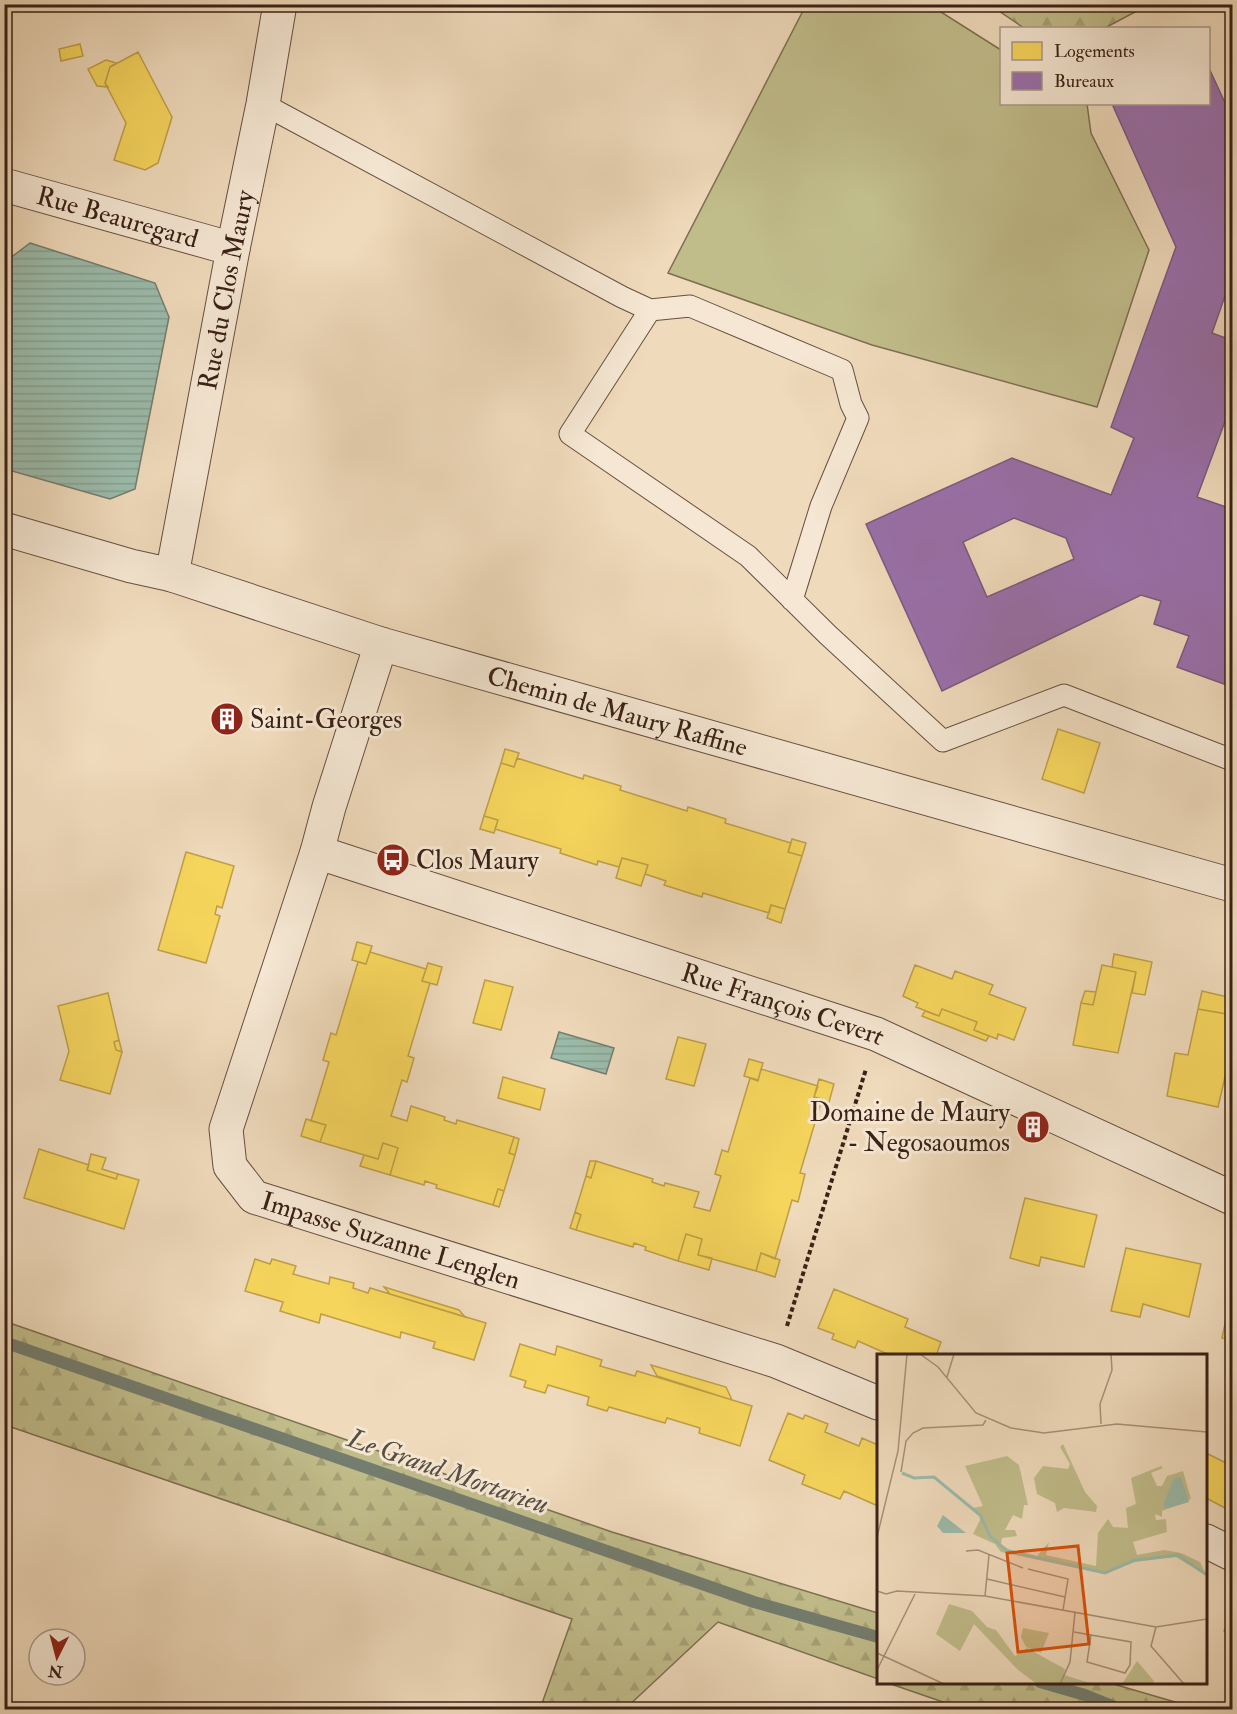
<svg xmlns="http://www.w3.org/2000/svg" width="1237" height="1714" viewBox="0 0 1237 1714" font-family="'IM FELL Double Pica',serif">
	<defs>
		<pattern id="forest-firs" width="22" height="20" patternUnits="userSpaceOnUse" patternTransform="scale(1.5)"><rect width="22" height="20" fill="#c1bd8b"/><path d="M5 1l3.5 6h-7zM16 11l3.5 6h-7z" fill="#a7a277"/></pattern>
		<pattern id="water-rules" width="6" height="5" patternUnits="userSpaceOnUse" patternTransform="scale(1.5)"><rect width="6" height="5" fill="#9bbbaa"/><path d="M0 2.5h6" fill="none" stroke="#86a092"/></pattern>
	</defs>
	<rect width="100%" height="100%" fill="#efdabb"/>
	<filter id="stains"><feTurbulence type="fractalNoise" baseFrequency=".00333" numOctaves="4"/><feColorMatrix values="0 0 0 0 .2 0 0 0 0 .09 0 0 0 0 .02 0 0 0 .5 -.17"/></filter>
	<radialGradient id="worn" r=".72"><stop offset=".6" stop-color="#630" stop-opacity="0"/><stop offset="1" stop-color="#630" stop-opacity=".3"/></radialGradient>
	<path fill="#c1bd8b" stroke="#7e6f51" stroke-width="1.5" d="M806,5h124l71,45 1,54h85l4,29 58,117 -52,157 -225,-62 -204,-72z"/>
	<path fill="url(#forest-firs)" stroke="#7e6f51" stroke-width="1.5" d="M990,5h158l-43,23h-81z
		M4,1321l608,211 266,81v66l-160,-57 -93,87h-85l32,-90 -567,-194z
		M888,1683h222l89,26h-236z"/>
	<path fill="url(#water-rules)" stroke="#747d6f" stroke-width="1.5" d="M30,243l125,40 14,34 -34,172 -25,10 -105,-30v-207z
		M559,1032l55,16 -8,26 -55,-16z"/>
	<path fill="#f6d55c" stroke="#be9f47" stroke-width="1.5" d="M80,44l3,12 -22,5 -2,-12z
		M138,52l34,65 -14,46 -13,7 -31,-10 12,-37 -21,-40 5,-16z
		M106,60l10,3 -6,4 -5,16 3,4 -11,-1 -9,-17z
		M219,710l20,5 -3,13 -21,-4z
		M1058,729l42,14 -16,50 -42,-14z
		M505,749l14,4 -5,14 -13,-4z
		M517,758l66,21 1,-4 37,11 -1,4 67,21 1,-4 38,12 -1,4 66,20 -3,9 14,4 -17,53 -14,-4 -2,8 -66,-20 -1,4 -38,-12 2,-4 -21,-7 3,-9 -26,-7 -3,9 -21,-6 -1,4 -37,-12 1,-4 -66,-20 3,-9 -14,-4 17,-53 13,4z
		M484,816l14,4 -4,13 -14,-4z
		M792,839l14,4 -4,13 -14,-4z
		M186,852l48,14 -12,42 -5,-2 -2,8 5,2 -14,47 -48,-13z
		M622,858l26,7 -7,21 -25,-8z
		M771,905l14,4 -4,14 -14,-5z
		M357,942l15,4 -6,18 -14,-4z
		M370,952l56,17 -4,12 8,2 -22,73 6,2 -7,24 -5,-2 -11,36 16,5 4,-15 34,11 -1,3 12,4 1,-4 57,17 -5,16 6,2 -11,36 -6,-2 -5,16 -57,-17 1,-3 -12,-4 -1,4 -34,-10 8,-27 -15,-5 -5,16 -58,-17 6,-17 -15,-4 18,-59 -6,-2 8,-27 5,2 22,-73 8,2z
		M1114,954l38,8 -7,33 -13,-2 4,-21 -24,-5z
		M428,963l14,4 -5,18 -15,-4z
		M915,965l37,14 3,-8 38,14 -4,9 37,14 -12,32 -16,-6 -1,5 -23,-9 3,-8 -35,-13 -3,7 -23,-9 2,-4 -15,-7z
		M1102,965l34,7 -18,81 -45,-8 8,-42 12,2z
		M485,980l28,7 -12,43 -28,-7z
		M1085,991l11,1 -3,13 -12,-2z
		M1202,991l30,7v17l-34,-6z
		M108,993l11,47 -5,2 2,8 6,2 -12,42 -50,-14 9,-29 -11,-45z
		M942,1009l35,13 -3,8 15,6 -3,5 -64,-25 3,-5 14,5z
		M1198,1009l34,6v32l-14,60 -51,-11 8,-43 13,2z
		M678,1037l28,7 -12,42 -28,-7z
		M119,1040l3,12 -6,-2 -2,-8z
		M749,1059l14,4 -5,17 -14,-4z
		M761,1069l57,17 -4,11 8,2 -22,74 5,1 -7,28 -6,-2 -17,59 -14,-6 -5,18 -58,-16 4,-16 -16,-5 -8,27 -33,-11 1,-3 -12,-4 -1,4 -57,-17 5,-15 -6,-3 11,-36 5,2 5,-17 57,18 -1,3 12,4 1,-3 34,9 -5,15 16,4 11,-35 -6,-2 7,-24 6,2 22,-74 8,3z
		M503,1077l42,12 -5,21 -42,-12z
		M819,1079l15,5 -5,18 -15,-5z
		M1026,1117l18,7 -5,13 -18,-6z
		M306,1119l20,6 -6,17 -19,-6z
		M514,1137l5,2 -4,16 -6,-2z
		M383,1143l15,5 -8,27 -30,-9 4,-11 14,4z
		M39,1149l50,16 -2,5 29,9 2,-5 21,6 -15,49 -100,-31z
		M91,1154l15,4 -4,11 16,5 -2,5 -29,-9z
		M590,1161h6l-5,17 -5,-2z
		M498,1189l6,2 -5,16 -6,-2z
		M1025,1198l72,17 -13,52 -43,-10 -2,9 -29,-8z
		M575,1212l6,3 -5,15 -6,-2z
		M686,1234l16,5 -4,16 14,3 -3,12 -31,-9z
		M1126,1248l75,16 -12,53 -46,-13 -3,13 -29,-6z
		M761,1253l19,7 -5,17 -19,-6z
		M255,1259l15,5 2,-5 24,7 -3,8 36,10 1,-7 24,6 -1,5 15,5 2,-5 116,35 -12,37 -41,-12 2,-6 -34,-10 -1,6 -79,-24 -2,9 -39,-12 3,-9 -38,-11z
		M384,1287l75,23 6,7 -75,-23z
		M834,1289l74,30 -3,8 36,15 -5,14h-44l-34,-15 -3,7 -23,-9 2,-5 -16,-6z
		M1230,1300l2,1v40l-10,-3z
		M520,1344l35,11 2,-9 45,14 -2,6 35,10 2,-5 115,35 -12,40 -41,-13 1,-5 -33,-10 -2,5 -56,-16 -2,4 -20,-6 2,-8 -41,-12 -3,8 -21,-6 2,-6 -16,-5z
		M651,1365l75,22 6,13 -75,-24z
		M788,1413l15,6 2,-4 23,9 -3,8 34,14 3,-8 16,7v61l-34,-15 -4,8 -38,-15 3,-9 -36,-15z
		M1206,1453l26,13v32l-5,11 -21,-11z
		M1232,1613v22l-8,-4z"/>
	<path fill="#9970ab" stroke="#7c587f" stroke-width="1.5" fill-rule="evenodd" d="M1208,66l24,52v158l-20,57 16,6 4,-3v77l-5,3 -30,81 35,12v178l-55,-20 12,-31 -35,-12 7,-23 -20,-6 -199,96 -76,-167 146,-66 99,37 23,-57 -23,-11 65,-180 -63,-141 1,-2h94zM1014,518l52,20 8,21 -87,38 -24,-55z"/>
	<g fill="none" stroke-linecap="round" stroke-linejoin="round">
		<path stroke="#747d6f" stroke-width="12" d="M4,1342l750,260 124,35
			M1040,1682l45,13 37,15"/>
		<defs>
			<path id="lane" d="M263,104l359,193 28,13 40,-4 152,64 9,34 7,14 -37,88 -29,94
				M650,310l-80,124 178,122 80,79 115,106 121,-46 168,65"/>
			<g id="street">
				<path id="s1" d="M4,185l229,64"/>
				<path id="s2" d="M4,529l127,37 41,9 209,69 851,241"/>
				<path id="s3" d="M172,575l61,-326 30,-145 17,-100"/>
				<path id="s4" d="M381,644l-52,163 -12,45 -91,277 4,37 24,31 522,164 102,42"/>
				<path id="s5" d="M317,852l559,182 356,164"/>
				<path d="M1206,1541l26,13"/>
			</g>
		</defs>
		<use href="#lane" stroke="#674f40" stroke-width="23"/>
		<use href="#street" stroke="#674f40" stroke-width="35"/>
		<path stroke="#3a2117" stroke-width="4" stroke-dasharray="4.5 3" stroke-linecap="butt" d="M787,1326l79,-257"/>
		<use href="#lane" stroke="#f5e7d3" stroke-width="21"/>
		<use href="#street" stroke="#f5e7d3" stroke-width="33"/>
	</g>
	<defs>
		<symbol id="building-disc" viewBox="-11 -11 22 22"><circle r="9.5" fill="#8f2418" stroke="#f5e7d3"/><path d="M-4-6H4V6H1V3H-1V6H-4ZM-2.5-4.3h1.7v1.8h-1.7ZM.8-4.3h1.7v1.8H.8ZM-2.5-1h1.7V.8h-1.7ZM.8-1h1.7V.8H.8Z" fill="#fff"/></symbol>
		<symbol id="bus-disc" viewBox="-11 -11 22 22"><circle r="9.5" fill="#8f2418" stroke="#f5e7d3"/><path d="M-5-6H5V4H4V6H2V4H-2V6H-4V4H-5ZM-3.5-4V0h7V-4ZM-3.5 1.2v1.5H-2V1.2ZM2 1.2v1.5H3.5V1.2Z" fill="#fff"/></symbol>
	</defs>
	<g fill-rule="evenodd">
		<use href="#building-disc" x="208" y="700" width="38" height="38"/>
		<use href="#bus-disc" x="374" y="841" width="38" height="38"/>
		<use href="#building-disc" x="1014" y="1108" width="38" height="38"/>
	</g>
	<g text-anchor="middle" stroke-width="6" stroke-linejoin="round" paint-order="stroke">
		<g font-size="26" fill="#3a2117" stroke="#f5e7d3">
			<text dy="9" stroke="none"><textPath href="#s1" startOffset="118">Rue Beauregard</textPath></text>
			<text dy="9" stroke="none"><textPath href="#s3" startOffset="290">Rue du Clos Maury</textPath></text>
			<text dy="9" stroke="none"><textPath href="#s2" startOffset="640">Chemin de Maury Raffine</textPath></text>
			<text dy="9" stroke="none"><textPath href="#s5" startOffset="490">Rue François Cevert</textPath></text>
			<text dy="9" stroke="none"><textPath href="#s4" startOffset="729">Impasse Suzanne Lenglen</textPath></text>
		</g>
		<g font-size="26" fill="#3a2117" stroke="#f5e7d3" text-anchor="start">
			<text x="250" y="728">Saint-Georges</text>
			<text x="416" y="869">Clos Maury</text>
			<text x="1010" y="1121" text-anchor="end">Domaine de Maury<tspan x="1010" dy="30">- Negosaoumos</tspan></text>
		</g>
		<g font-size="27" font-style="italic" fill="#574f43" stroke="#f5e7d3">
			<text transform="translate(448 1471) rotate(19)" y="9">Le Grand Mortarieu</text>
		</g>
	</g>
	<g transform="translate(877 1354)">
		<rect width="330" height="330" fill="#efdabb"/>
		<path d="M146,274l26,5 -8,20 -15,-6 -5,-10z" fill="#c1bd8b"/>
		<path d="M186,90l22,48 12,14 -1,6 -32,-4 -7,4 -2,-9 -18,-9 -3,-16 9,-12 25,3 2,-5 -10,-17zM130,102l12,9 9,40h-4l-2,14 -9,-4 -8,15h10l2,6 -15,2 -1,6 7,5 29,7 12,-14 -3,13 50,11 2,-33 10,-14 5,8 15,1 -2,-20 10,-4 -5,-26 30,-12 2,2 -12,5 6,13h5l5,-10 16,-5 8,28 -29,12v6l-7,-3 1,6 10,-1 1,13 -34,10 4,13 27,-5 17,3 19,9 7,14 -31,-19 -49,6 -22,11 -104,-22 -6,-8 -22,-10 8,-16 -8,-10 10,-2 -18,-40zM72,250l23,7 15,16 9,3 19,26 12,-8 38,21 -1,6 29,9h-56l-19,-14 -44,-46 -14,27 -24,-17zM260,307l17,20 -2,3h-30z" fill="#c1bd8b"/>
		<path d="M304,123l8,25 -23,7 -3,-4 11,-27zM66,161l23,18h-23l-6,-7z" fill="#9bbbaa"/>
		<path fill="none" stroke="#9bbbaa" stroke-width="3" d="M25,119l12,5 20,-1 46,38 10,21 17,15 98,22 30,-13 43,-5 29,20"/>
		<path fill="none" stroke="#a79079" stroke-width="1.5" d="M43,0l18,13 38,46 35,15 33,5 73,-9 90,8M70,23l7,-23M224,70l-1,-20 12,-34 -1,-16M24,118l5,-31 7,-8 10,-5 60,-3 3,-5M0,183l21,-86 9,-97M89,197l12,-1 45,18M151,215l40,10 -5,31M110,225l78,18M0,237l9,3 11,-3 88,5 171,31 51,-8M108,242l4,-41M279,273l-5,19 33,38M197,278l17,3 40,7 -1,23 -5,8 -38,-11 4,-27M0,299l67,31M0,316l38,-76M183,330l10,-22 5,-50"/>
		<path fill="#d7530d" fill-opacity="0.15" stroke="#d7530d" stroke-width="3" d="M201,192l11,98 -71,8 -11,-99z"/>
		<rect width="330" height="330" fill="none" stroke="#3a2117" stroke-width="3"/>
	</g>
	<rect width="1237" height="1714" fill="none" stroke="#efdabb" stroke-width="24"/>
	<rect x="6" y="6" width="1225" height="1702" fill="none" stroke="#3a2117" stroke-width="3"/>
	<rect x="12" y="12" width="1213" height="1690" fill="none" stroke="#3a2117" stroke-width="1.5"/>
	<rect x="1000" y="27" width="210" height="78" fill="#f5e7d3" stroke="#aa9888" stroke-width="1.5"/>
	<rect x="1012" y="42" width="30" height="18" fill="#f6d55c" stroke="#aa9888" stroke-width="1.5"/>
	<text x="1054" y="57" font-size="18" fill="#3a2117">Logements</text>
	<rect x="1012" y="72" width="30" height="18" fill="#9970ab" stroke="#aa9888" stroke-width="1.5"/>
	<text x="1054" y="87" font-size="18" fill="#3a2117">Bureaux</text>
	<g transform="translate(57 1657) rotate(186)"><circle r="28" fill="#f5e7d3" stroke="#aa9888" stroke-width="1.5"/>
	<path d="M0-4.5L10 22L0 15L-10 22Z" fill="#8f2418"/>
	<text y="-9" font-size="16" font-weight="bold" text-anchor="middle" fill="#3a2117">N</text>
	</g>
	<rect width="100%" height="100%" filter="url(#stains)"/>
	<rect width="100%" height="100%" fill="url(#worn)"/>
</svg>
